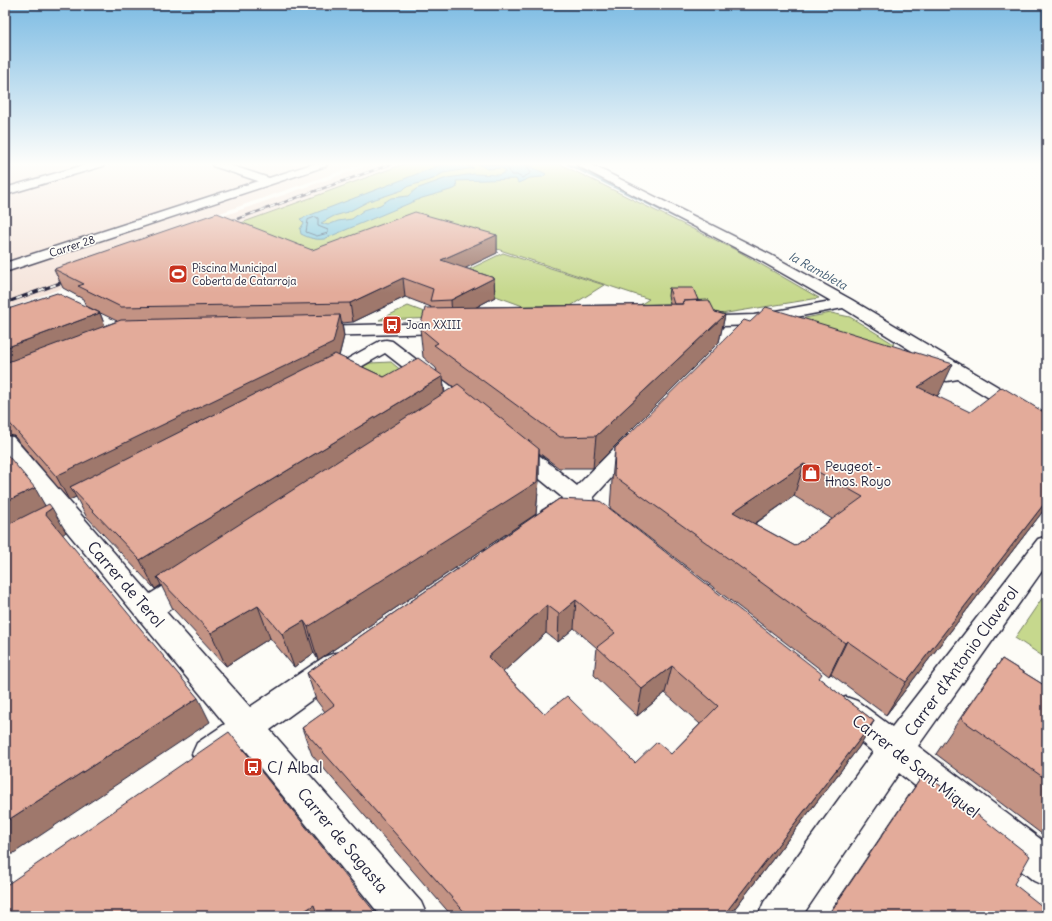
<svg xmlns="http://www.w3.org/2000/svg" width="1052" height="921" viewBox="0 0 1052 921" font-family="Delius,sans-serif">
	<rect width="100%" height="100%" fill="#fdfcf7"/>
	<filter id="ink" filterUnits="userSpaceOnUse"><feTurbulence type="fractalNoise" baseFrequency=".025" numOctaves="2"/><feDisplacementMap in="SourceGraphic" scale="8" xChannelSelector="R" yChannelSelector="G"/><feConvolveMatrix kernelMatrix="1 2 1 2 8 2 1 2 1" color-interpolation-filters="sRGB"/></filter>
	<g filter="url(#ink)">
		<path fill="#f5e4db" d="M5,164h356l-213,74 6,2 218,-76h32l-399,145z"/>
		<path fill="#c6d88d" stroke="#747d64" d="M404,164h156l178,87 81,47 -98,16 -99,3 27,-18 -231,-76 -128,36 -68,-29z
			M503,253l101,32 -51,32 -104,-38z
			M408,306l32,12 -61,2z
			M831,313l19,4 44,27 -6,4 -109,-25z
			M391,362l28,23 -80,-6 31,-16z
			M1047,591v68l-32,-21z"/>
		<path fill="#7bc5db" stroke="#57849b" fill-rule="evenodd" d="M443,164h83l20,10 -3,3 -13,1 -12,5 -2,-4 -60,2 1,6 -3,2 -32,9 -98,41c-9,1 -15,-1 -23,-5l-1,-5 4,-6 -4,-4zM479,164l8,5 15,-1 4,4 -7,3 -25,-1 -27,4 -31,11 -8,7 -17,2 -11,7 -16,5 -12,9 -14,2 -10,4 -7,-2 13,-7 14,-4 21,-11 19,-6 15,-5 3,-3 27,-8 10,-6 31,-5 -6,-2z"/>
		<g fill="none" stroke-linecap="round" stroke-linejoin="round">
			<path stroke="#46637b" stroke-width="1" d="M487,164l17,1 5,5 2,5h6l5,3 9,-5 -5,-9
				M316,217l2,1v8l10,4v3l-11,3 -11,-4 2,-12z"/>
			<path fill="#57849b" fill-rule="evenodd" d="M565,164h5l31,13 123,62 -5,1z"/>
			<defs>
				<path id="street" d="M88,164h16l-1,2 -98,29v-7z
					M212,164h15l42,14 43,-14h15l-1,2 -321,106v-9l253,-82 -45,-15z
					M577,164h13l181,91 81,45 195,116v15l-7,-2 -82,-50 -11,2 -35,-6 -2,-4 2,-4 7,-2 22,4 -98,-61 -89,17 -61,2 -6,-1 -2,-4 2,-4 6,-1 61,-2 77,-14 -70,-40 -183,-95z
					M450,323l6,1 2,4 -2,4 -6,1 -137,3 -6,-1 -2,-4 2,-4 6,-1z
					M386,340l6,1 85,65 3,4 -3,4 -7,2 -7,-2 -78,-61 -49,28 -7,2 -7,-2 -2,-4 2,-4 58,-32z
					M634,435l8,1 3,5 -52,57 8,9 -4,6 -8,2 -11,-5c-13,9 -20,17 -36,13l-3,-6 3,-6 21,-13 -55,-45 -3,-5 3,-5 8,-2 8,2 53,43 49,-50z
					M5,436l8,1 137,157 32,-20 9,-3 9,3 4,7 -4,7 -34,24 84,95 74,-50 11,-4 11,4 4,9 -4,9 -76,55 151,172 6,14h-46l-137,-168 -23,17 -12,5 -12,-5 -5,-11 5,-11 28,-19 -220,-268z
					M1047,536v28l-129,182 129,98v43l-13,-6 -135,-108 -97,143h-44l6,-14 109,-150 -38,-31 -5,-10 5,-10 11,-4 11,4 35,26 146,-188z"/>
			</defs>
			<use href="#street" stroke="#22223b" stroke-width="3"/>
			<use href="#street" fill="#fdfcf7" fill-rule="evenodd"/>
			<defs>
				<path id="rail-far1" d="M223,224l168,-60"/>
				<path id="rail" d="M5,303l66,-24"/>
			</defs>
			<use href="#rail-far1" stroke="#22223b" stroke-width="2.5"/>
			<use href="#rail" stroke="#22223b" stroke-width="3"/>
			<use href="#rail-far1" stroke="#fdfcf7" stroke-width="1.5" stroke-dasharray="5" stroke-linecap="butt"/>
			<use href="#rail" stroke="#fdfcf7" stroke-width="2" stroke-dasharray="6" stroke-linecap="butt"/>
		</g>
		<path fill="#c39384" stroke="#22223b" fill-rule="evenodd" d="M497,235v18l-32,15 29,10 1,19 -19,10 194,-3 -2,-8 1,-8 29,12 17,12 10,3 -6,27 -126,126h-34l-20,-15v27l-3,34 -218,146 -4,-7 -20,14 -24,-29 -44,28 -53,-57 -12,-24 -6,4 -69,-73 -10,-19 -7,3 -55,-64 -9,-1v-125l95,3 5,13 12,-5 -31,-15 -3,-7 -20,-11 -9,-19 258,-19zM405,297l26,10 -11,21 3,29 13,11 1,3 -53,6 -45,-21 5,-20 -2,-13 11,-1zM443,379l11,8 -9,6z
			M939,394l-2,2 110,110 -161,209 -55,-41 -2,2 -219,-168 2,-28 3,-32zM794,496l38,23 -37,27 -40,-22z
			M559,499l261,180 54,42 -15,26 -130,169h-277l-140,-161 -10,-27 23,-16 -9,-12 -9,-27zM574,628l23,20 -3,27 43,41 28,-23 35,31 -29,30 -36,9 -91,-49 -41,-42 43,-39 12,9z
			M1002,659l45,28v151l-111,-84 40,-59z
			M921,778l93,106 33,32h-220l82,-121z"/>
		<path fill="#9f786c" stroke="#22223b" d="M497,235v18l-54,26 -2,-19z
			M403,278l2,19 -52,25 -3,-19z
			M494,278l1,19 -43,23 -1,-20z
			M100,313l8,21 -103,40v-26z
			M340,315l4,21 -7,28 -267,123 6,10 -7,3 -13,-24z
			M725,315l-6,27 -126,126 3,-32z
			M953,364l-14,30 -34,24 13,-31z
			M443,376l2,27 -288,174 4,8 -6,4 -15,-29z
			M539,449v31l-3,34 -218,146 -10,-33z
			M804,464l-10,32 -70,49 9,-33z
			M35,488l13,23 4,-3 14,24 -6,5 -15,-24 -40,20v-31z
			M1047,500v6l-161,209 20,-33z
			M576,600l-2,28 -16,14 1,-28z
			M547,605l-1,28 -56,51 -2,-27z
			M258,606l12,32 -44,28 -15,-33z
			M304,621l10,32 -20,14 -12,-33z
			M847,641l-16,33 -2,2 16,-33z
			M672,666l-7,27 -28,23 5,-27z
			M198,698l12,24 -205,137v-37z
			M874,721l-15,26 -130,169h-6z
			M314,905l5,11h-23z"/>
		<path fill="#e3ab9a" stroke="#22223b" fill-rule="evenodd" d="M415,212l82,23 -56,25 53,18 -43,22 -21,1 3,-12 -30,-11 -53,25 -229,4 -43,-21 6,-2 -30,-15 163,-56 95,37z
			M669,288h24l5,12 -15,1 -1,3h-8z
			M57,293l43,20 -95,35v-38z
			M709,300l6,12 10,3 -129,121 -36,1 -126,-92 4,-2 -18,-15 5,-20 259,-4 -1,-3z
			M766,307l187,57 -35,23 52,25 32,-25 45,27v86l-141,182 -59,-41 -2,2 -231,-167 1,-28 129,-128 6,2zM804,464l59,33 -68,49 -62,-34z
			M340,315l-7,28 -277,133 -51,-58v-55l116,-43z
			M335,354l49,23 34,-19 25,18 -303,184 -70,-73z
			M458,384l81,65 -2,33 -229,145 -4,-6 -22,13 -24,-28 -47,27 -54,-56z
			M5,452l30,36 -30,14z
			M559,499l41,2 222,173 -3,4 55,43 -151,195h-255l-166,-188 32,-23 -27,-32zM576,600l39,33 -18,14 45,42 30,-23 46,40 -47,48 -14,-12 -22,21 -68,-67 -23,18 -56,-57 59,-52 12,9z
			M49,504l3,4 -7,5 153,185 -193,124v-296z
			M1002,659l45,28v93l-86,-61z
			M229,732l149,184h-60l-4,-11 -18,11h-291v-30z
			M921,778l11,1 98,77 -16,28 33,26v6h-219z"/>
	</g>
	<linearGradient id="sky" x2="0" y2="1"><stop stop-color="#7cbbe3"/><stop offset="0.56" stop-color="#fefefb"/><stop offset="1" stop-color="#fefefb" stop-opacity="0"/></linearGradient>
	<rect width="1052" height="293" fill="url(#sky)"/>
	<defs>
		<symbol id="stadium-square" viewBox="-11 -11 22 22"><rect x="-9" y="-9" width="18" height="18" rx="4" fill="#c8321e" stroke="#fdfcf7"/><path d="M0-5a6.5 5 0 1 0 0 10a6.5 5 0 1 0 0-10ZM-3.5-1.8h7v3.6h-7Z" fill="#fff"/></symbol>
		<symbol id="bus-square" viewBox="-11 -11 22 22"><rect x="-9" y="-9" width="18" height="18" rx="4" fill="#c8321e" stroke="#fdfcf7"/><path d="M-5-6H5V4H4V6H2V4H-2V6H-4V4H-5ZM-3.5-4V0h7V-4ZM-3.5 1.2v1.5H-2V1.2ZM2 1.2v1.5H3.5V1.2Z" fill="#fff"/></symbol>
		<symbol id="shop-square" viewBox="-11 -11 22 22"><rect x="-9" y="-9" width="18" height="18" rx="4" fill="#c8321e" stroke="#fdfcf7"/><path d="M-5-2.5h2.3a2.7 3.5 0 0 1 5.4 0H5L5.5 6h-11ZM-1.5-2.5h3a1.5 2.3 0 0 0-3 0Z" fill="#fff"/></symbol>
	</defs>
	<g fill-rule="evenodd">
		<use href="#stadium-square" x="167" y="263" width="22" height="22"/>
		<use href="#bus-square" x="381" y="314" width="22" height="22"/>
		<use href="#shop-square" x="800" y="462" width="22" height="22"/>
		<use href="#bus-square" x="242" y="756" width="22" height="22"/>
	</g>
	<g text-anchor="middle" stroke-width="3.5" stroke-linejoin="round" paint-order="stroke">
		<g font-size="11" fill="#22223b" stroke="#fdfcf7">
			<text transform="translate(72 246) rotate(-18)" y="4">Carrer 28</text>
		</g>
		<g font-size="11" fill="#22223b" stroke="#fdfcf7" text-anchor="start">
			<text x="192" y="272">Piscina Municipal<tspan x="192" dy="13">Coberta de Catarroja</tspan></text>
			<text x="406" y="329">Joan XXIII</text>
		</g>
		<g font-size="12" font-style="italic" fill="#415b73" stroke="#fdfcf7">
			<text transform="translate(818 271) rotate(29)" y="4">la Rambleta</text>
		</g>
		<g font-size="13" fill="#22223b" stroke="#fdfcf7" text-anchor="start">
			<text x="825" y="471">Peugeot -<tspan x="825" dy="15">Hnos. Royo</tspan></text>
		</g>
		<g font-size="16" fill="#22223b" stroke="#fdfcf7">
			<text transform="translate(126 584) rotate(49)" y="6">Carrer de Terol</text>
			<text transform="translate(961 661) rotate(-54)" y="6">Carrer d'Antonio Claverol</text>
			<text transform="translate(916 766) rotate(38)" y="6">Carrer de Sant Miquel</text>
			<text transform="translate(343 840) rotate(50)" y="6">Carrer de Sagasta</text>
		</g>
		<g font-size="16" fill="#22223b" stroke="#fdfcf7" text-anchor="start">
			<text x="267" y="773">C/ Albal</text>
		</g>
	</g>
	<rect width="1052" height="921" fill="none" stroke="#fdfcf7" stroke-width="20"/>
	<rect x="10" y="10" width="1032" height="901" fill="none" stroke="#22223b" stroke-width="1.5" filter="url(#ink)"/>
</svg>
